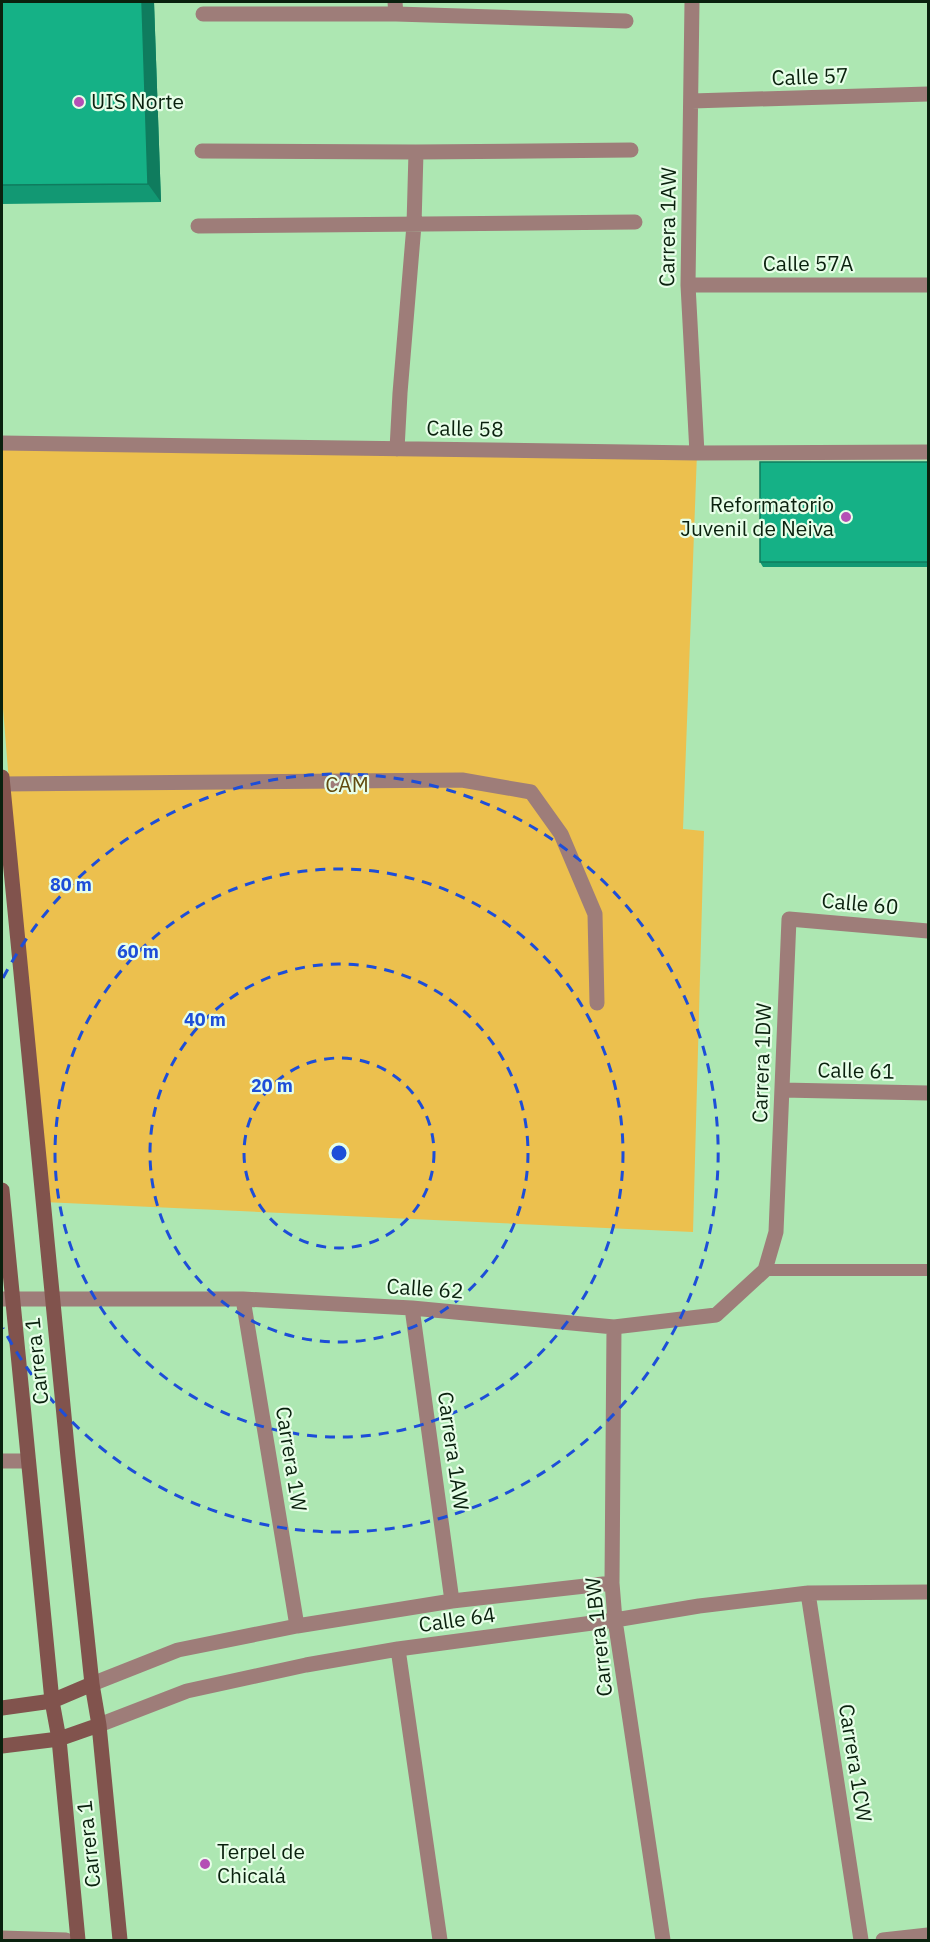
<svg xmlns="http://www.w3.org/2000/svg" width="930" height="1942" viewBox="0 0 930 1942" font-family="'IBM Plex Sans',sans-serif">
	<rect width="100%" height="100%" fill="#ade7b2"/>
	<path fill="#ecc04e" d="M2,444l695,9 -14,376 21,2 -11,401 -650,-30 -41,-506z"/>
	<g fill="none" stroke-linecap="round" stroke-linejoin="round">
		<path stroke="#9e7d79" stroke-width="12" d="M765,1270h163"/>
		<path stroke="#9e7d79" stroke-width="15" d="M692,2l-4,283 9,168
			M203,14h193l-1,-12
			M396,14l230,7
			M692,101l236,-7
			M202,151l214,1
			M198,226l437,-4
			M688,285h240
			M2,443l695,10 231,-1
			M397,449l3,-56 14,-168 2,-73 215,-2
			M2,784l460,-4 69,12 30,42 34,80 2,89
			M782,1090l146,3
			M2,1299h241l169,9 202,19 102,-12 49,-45 11,-38 13,-313 139,12
			M243,1299l54,327
			M412,1308l40,293
			M614,1327l-2,256 3,37 48,320
			M2,1461h26
			M808,1593l53,347
			M398,1649l42,291
			M92,1684l86,-34 119,-24 155,-25 160,-18
			M99,1725l88,-34 119,-26 92,-16 217,-29 84,-14 109,-13 120,-1
			M2,1938l64,2
			M883,1940l45,-5"/>
		<path stroke="#81534d" stroke-width="15" d="M2,777l66,680 24,227 7,41 21,215
			M2,1190l50,511 7,38 19,201
			M2,1708l50,-7 40,-17
			M2,1746l57,-7 40,-14"/>
	</g>
	<path fill="#129873" d="M2,2h152l7,200 -159,2z
		M928,462v105h-165l-3,-5z"/>
	<path fill="#0f7c5e" d="M142,2h12l7,200 -13,-18z"/>
	<path fill="#15b186" stroke="#0f7c5e" stroke-width="1.5" d="M2,2h140l6,182 -146,1z
		M760,462h168v100h-168z"/>
	<g fill="none" stroke="#1d4ed8" stroke-width="3" stroke-dasharray="10 8">
		<circle cx="339" cy="1153" r="95"/>
		<circle cx="339" cy="1153" r="189"/>
		<circle cx="339" cy="1153" r="284"/>
		<path d="M3 978A379 379 0 1 1 3 1328"/>
	</g>
	<g fill="#b44fb5" stroke="#e7fee8" stroke-width="2">
		<circle cx="79" cy="102" r="6"/>
		<circle cx="846" cy="517" r="6"/>
		<circle cx="205" cy="1864" r="6"/>
	</g>
	<g text-anchor="middle" stroke-width="4.5" stroke-linejoin="round" paint-order="stroke">
		<g font-size="21" fill="#0a210e" stroke="#e7fee8">
			<text transform="translate(810 77) rotate(-2)" y="7">Calle 57</text>
			<text transform="translate(668 227) rotate(-89)" y="7">Carrera 1AW</text>
			<text x="808" y="271">Calle 57A</text>
			<text transform="translate(465 429) rotate(1)" y="7">Calle 58</text>
			<text transform="translate(860 904) rotate(5)" y="7">Calle 60</text>
			<text transform="translate(762 1063) rotate(-88)" y="7">Carrera 1DW</text>
			<text transform="translate(856 1071) rotate(1)" y="7">Calle 61</text>
			<text transform="translate(425 1289) rotate(4)" y="7">Calle 62</text>
			<text transform="translate(37 1361) rotate(-96)" y="7">Carrera 1</text>
			<text transform="translate(453 1451) rotate(82)" y="7">Carrera 1AW</text>
			<text transform="translate(291 1459) rotate(81)" y="7">Carrera 1W</text>
			<text transform="translate(457 1620) rotate(-8)" y="7">Calle 64</text>
			<text transform="translate(599 1637) rotate(-96)" y="7">Carrera 1BW</text>
			<text transform="translate(855 1763) rotate(81)" y="7">Carrera 1CW</text>
			<text transform="translate(89 1844) rotate(-96)" y="7">Carrera 1</text>
		</g>
		<g font-size="21" fill="#0a210e" stroke="#e7fee8" text-anchor="start">
			<text x="91" y="109">UIS Norte</text>
			<text x="834" y="512" text-anchor="end">Reformatorio<tspan x="834" dy="24">Juvenil de Neiva</tspan></text>
			<text x="217" y="1859">Terpel de<tspan x="217" dy="24">Chicalá</tspan></text>
		</g>
		<g font-size="21" fill="#614b0f" stroke="#e7fee8">
			<text x="347" y="792">CAM</text>
		</g>
	</g>
	<circle cx="339" cy="1153" r="9" fill="#1d4ed8" stroke="#e7fee8" stroke-width="3"/>
	<g font-size="18" text-anchor="middle" font-weight="bold" fill="#1d4ed8" stroke="#e7fee8" stroke-width="4.5" stroke-linejoin="round" paint-order="stroke">
		<text x="71" y="891">80 m</text>
		<text x="138" y="958">60 m</text>
		<text x="205" y="1026">40 m</text>
		<text x="272" y="1092">20 m</text>
	</g>
	<rect width="930" height="1942" fill="none" stroke="#0a210e" stroke-width="6"/>
</svg>
